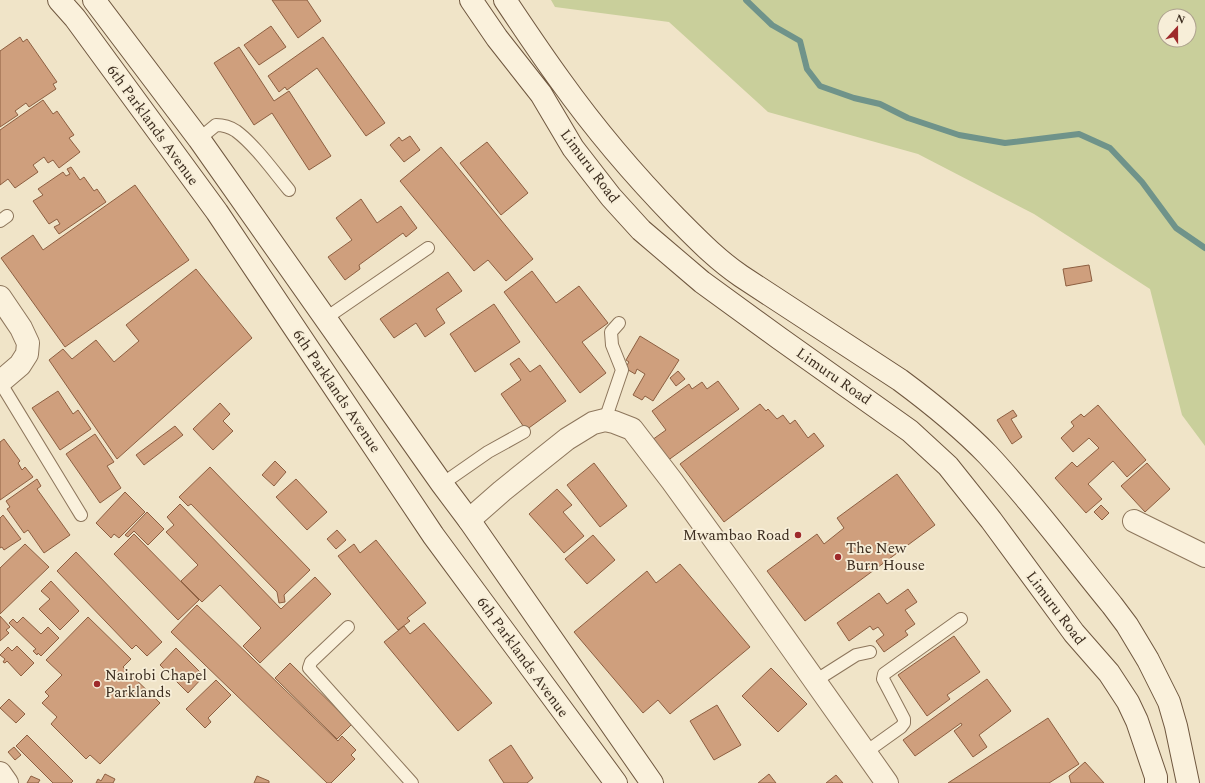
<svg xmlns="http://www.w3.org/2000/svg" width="1205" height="783" viewBox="0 0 1205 783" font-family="Spectral,serif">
	<rect width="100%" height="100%" fill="#f0e4c8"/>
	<path fill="#c9cf9b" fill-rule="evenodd" d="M551,0h654v446l-23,-31 -32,-126 -116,-75 -116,-60 -150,-42 -99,-90 -114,-15zM1165,16h24v24h-24z"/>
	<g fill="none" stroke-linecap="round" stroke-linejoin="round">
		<path stroke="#6f938a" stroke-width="6" d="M746,0l26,25 28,16 7,28 13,17 34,12 26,6 28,14 51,17 46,8 74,-9 31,14 32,34 34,46 29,20"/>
	</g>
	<path fill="#cf9f7d" stroke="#8d5f41" d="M272,0h35l14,21 -23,17z
		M271,26l15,21 -27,18 -15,-20z
		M20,37l3,5 4,-3 30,43 -4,2 3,5 -27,18 -3,-4 -11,8 3,4 -18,12v-76z
		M323,37l62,86 -19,13 -49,-68 -30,22 -2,-3 -6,5 -11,-16z
		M239,47l35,54 15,-10 42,65 -22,14 -37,-57 -18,12 -40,-62z
		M43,100l10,14 4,-3 17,24 -5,3 11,14 -21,16 -6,-8 -5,3 -4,-6 -11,8 5,7 -23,16 -7,-9 -8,6v-55z
		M410,136l10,14 -16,12 -14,-17 9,-8 3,4z
		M487,142l41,51 -27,22 -41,-52z
		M441,147l92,112 -27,22 -18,-21 -14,11 -74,-90z
		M71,167l9,13 4,-3 10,14 3,-2 9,13 -47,32 -5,-7 6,-3 -3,-5 -8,5 -16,-23 10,-6 -5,-6 25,-17 3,4 4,-2 -3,-5z
		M135,185l54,75 -124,87 -64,-89 32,-23 10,15z
		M361,199l16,24 24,-17 16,22 -11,9 -3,-4 -44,32 1,4 -15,11 -17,-23 24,-17 -16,-22z
		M1089,265l3,16 -26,5 -3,-17z
		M196,269l56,69 -135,121 -68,-99 14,-11 9,10 24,-19 18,22 25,-21 -13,-16z
		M532,271l24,32 23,-17 29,37 -26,19 24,31 -26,20 -76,-101z
		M448,272l14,19 -26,18 9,14 -20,14 -9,-14 -22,15 -14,-19z
		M494,304l26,38 -45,30 -25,-38z
		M640,336l39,24 -26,41 -8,-5 -3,4 -9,-5 12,-21 -8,-5 -2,5 -10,-6 4,-6 -3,-2z
		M519,358l11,14 10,-7 26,36 -40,29 -25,-36 20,-14 -11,-16z
		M678,371l7,8 -9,7 -6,-8z
		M718,381l21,28 -72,52 -15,-21 14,-10 -14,-19 37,-27 3,5 10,-7 5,7z
		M58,391l15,23 5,-4 13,19 -31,21 -28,-42z
		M220,403l10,11 -7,7 10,10 -20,19 -20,-21z
		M760,404l6,7 2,-2 9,10 6,-4 7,9 5,-4 13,18 6,-5 10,13 -100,76 -44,-58z
		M1098,405l48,55 -19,17 -14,-16 -25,23 14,15 -16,14 -31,-35 17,-16 5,5 22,-19 -10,-10 -16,14 -12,-14 13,-12 -3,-4 10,-8 3,3z
		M1013,410l4,6 -6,3 11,18 -10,7 -15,-24z
		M175,426l8,9 -39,30 -8,-10z
		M95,434l19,28 -7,4 14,22 -21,15 -34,-49z
		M4,439l16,22 -2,2 4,7 3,-3 8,10 -33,23v-58z
		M275,461l11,11 -12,14 -12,-11z
		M594,463l33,43 -27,21 -33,-42z
		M1147,463l23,26 -25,23 -24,-26z
		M210,467l100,103 -26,25 1,7 -6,1 -2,-11 -86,-88 -3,2 -9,-9z
		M897,474l38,51 -130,96 -38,-50 50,-37 7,10 20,-16 -7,-10z
		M37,479l4,7 -4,3 33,46 -26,18 -16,-23 -4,3 -17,-24 3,-2 -4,-6z
		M296,479l31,33 -20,18 -31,-33z
		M557,489l15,16 -9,7 21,24 -20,17 -35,-39z
		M125,492l20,20 -26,26 -5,-4 -3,4 -15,-15z
		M180,504l101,105 34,-32 16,17 -71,69 -17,-17 18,-18 -41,-43 -18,17 -21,-21 17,-16 -32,-33 8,-7 -7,-8z
		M1101,505l8,8 -7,7 -8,-8z
		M147,512l17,17 -16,16 -14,-14 -6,6 -3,-2z
		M3,515l18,24 -17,11 -2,-3 -2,1v-30z
		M337,530l9,10 -10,9 -9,-10z
		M134,534l65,66 -21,20 -64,-66z
		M593,535l22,25 -28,24 -22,-25z
		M376,540l50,63 -19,15 3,3 -12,9 -60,-74 16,-12 6,9z
		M25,544l24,23 -49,47v-46z
		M76,552l86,90 -15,14 -11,-11 -4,4 -75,-78z
		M680,564l70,83 -80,67 -12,-14 -15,13 -69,-81 73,-61 9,12z
		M51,581l28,30 -19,19 -21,-21 11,-10 -9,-8z
		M908,589l9,13 -12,8 10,14 -10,7 3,4 -24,17 -8,-11 8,-6 -6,-8 -5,3 -3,-4 -21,15 -12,-18 42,-30 8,11z
		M197,605l141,136 4,-5 14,14 -5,5 4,4 -24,24h-4l-156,-151z
		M0,616l10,11 -4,3 3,3 -9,8z
		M23,617l18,17 7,-7 11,11 -18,18 -3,-3 -1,2 -4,-4 3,-2 -27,-26 4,-4 4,4z
		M88,617l43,42 -8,8 37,36 -60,61 -10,-9 -4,4 -35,-35 6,-7 -15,-14 7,-7 -4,-4 17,-17 -16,-15z
		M424,623l68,80 -34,28 -74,-89 20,-16 6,8z
		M954,636l26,36 -33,23 3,4 -23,17 -29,-41z
		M17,646l17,17 -13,13 -14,-15 -2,2 -2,-1 2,-3 -5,-4 8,-8 4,4z
		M176,648l28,28 -16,17 -28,-28z
		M290,663l62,61 -15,15 -62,-61z
		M771,668l36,36 -29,28 -36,-36z
		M987,679l24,32 -32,24 8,12 -14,10 -19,-26 8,-6 -1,-2 -46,33 -12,-16z
		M216,680l15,15 -23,23 3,4 -6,6 -19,-19z
		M9,699l16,15 -9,9 -16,-15z
		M717,705l24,40 -27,15 -24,-39z
		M1048,718l31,46 -30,19h-101z
		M27,735l46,46 -2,2h-18l-37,-37z
		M511,745l22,33 -6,5h-23l-15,-23z
		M14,747l7,8 -6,5 -7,-8z
		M1085,762l19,21h-33l-2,-7z
		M105,774l10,5 -2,4h-17l2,-4 3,2z
		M769,774l7,9h-18z
		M836,775l7,8h-17z
		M31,776l9,4 -2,3h-11z
		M257,776l12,5v2h-15z"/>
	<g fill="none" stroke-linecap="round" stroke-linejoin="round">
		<defs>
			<path id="lane" d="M199,139l17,-14c7,0 14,2 20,6 19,14 38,41 53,59
				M0,221l7,-5
				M326,318l102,-70
				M0,382l81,133
				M605,420l17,-50 -10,-25 -1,-13 8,-9
				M442,484l46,-32 36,-20
				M348,627l-37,35 -2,6 103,115
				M815,681l41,-26 14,-3
				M866,752l35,-25 3,-4v-4l-21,-40 1,-5 77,-55"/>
			<path id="street" d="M0,297l21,31 7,15 -1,11 -7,11 -20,17
				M469,520l33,-29 65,-52 26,-16 12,-3 9,2 18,7 40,52 73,101 142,201
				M1134,521l71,35
				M0,773l7,10"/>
			<path id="secondary" d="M59,0l16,18 142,194 216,323 183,248
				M94,0l105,139 243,345 27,36 183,263
				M471,0l26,38 44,56 32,54 38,49 30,33 61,52 77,56 131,93 38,35 43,54 83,113 35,40 19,29 9,19 19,56v6
				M505,0c18,27 36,54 55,80 35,49 74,95 116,138 21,21 40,41 65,58l159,104c31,23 61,47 88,75 44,47 83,100 124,150l15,20 21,35 21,42 7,24 12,57"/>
		</defs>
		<use href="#lane" stroke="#8d765c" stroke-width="14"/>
		<use href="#street" stroke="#8d765c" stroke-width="24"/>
		<use href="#secondary" stroke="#6f573f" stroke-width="24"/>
		<use href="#lane" stroke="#faf1dc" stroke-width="12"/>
		<use href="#street" stroke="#faf1dc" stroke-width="22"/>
		<use href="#secondary" stroke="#faf1dc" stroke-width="22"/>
	</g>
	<g fill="#9e2a2b" stroke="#f7eed8" stroke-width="1.5">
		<circle cx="798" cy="535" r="4"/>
		<circle cx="838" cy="557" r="4"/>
		<circle cx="97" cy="684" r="4"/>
	</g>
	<g text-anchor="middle" stroke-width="3.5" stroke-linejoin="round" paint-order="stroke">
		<g font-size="15" fill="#3d2e20" stroke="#f7eed8">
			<text transform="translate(153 125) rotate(54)" y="5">6th Parklands Avenue</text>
			<text transform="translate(590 166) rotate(53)" y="5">Limuru Road</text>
			<text transform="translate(834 376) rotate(35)" y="5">Limuru Road</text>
			<text transform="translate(337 391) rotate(56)" y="5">6th Parklands Avenue</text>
			<text transform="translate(1056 608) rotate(53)" y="5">Limuru Road</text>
			<text transform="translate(523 657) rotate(54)" y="5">6th Parklands Avenue</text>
		</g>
		<g font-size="15" fill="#3d2e20" stroke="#f7eed8" text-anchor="start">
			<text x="790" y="540" text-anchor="end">Mwambao Road</text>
			<text x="846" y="553">The New<tspan x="846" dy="17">Burn House</tspan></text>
			<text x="105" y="680">Nairobi Chapel<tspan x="105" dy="17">Parklands</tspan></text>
		</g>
	</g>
	<g transform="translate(1177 28) rotate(21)"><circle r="19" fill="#f7eed8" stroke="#ada18e"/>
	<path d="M0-3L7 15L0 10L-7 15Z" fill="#9e2a2b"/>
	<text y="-6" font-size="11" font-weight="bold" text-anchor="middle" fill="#3d2e20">N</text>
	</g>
</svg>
